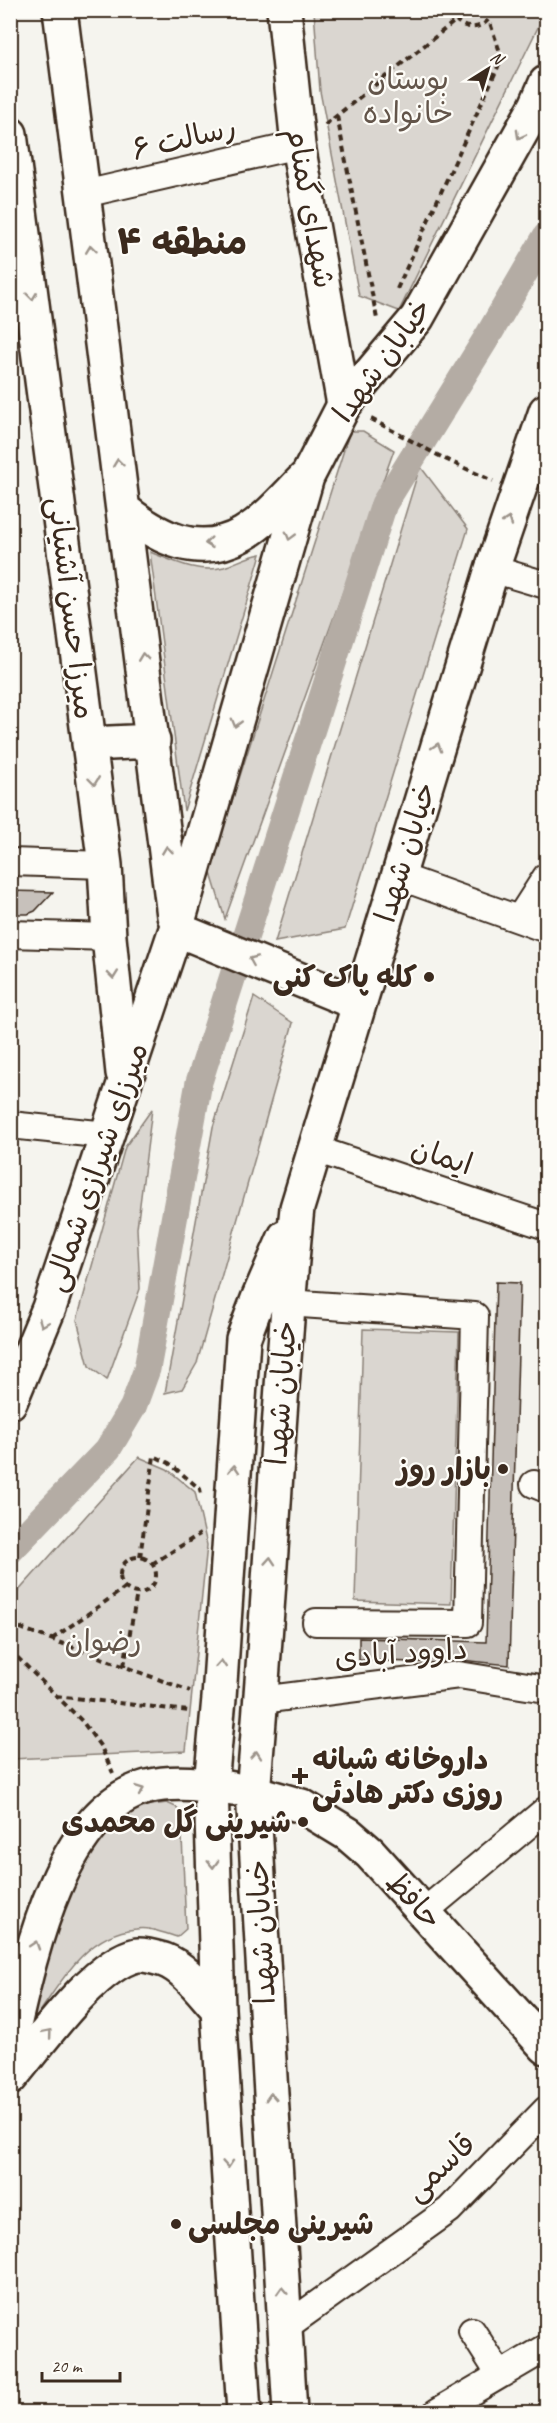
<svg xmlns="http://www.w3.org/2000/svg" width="557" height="2423" viewBox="0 0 557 2423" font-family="Caveat,'Playpen Sans Arabic',sans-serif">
	<rect width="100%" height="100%" fill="#f5f4ee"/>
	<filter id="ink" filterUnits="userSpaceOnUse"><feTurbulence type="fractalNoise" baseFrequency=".0167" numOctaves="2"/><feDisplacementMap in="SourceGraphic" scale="12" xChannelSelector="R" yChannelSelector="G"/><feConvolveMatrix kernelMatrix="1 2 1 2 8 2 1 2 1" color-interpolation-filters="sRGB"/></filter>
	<g filter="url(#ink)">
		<path fill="#dad6d0" stroke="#8a8077" stroke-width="1.5" d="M314,11h232l-147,300 -40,-15 -39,-205z
			M350,431h13l31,19 -169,469 -15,-49z
			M420,466l48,63 -123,400 -70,13z
			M150,552c23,9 49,22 74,15 13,-4 23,-11 37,-13l-77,257z
			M254,997l39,26 -96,340 -15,26 -17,4 48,-266z
			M152,1109l-15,119 3,61 -33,91 -18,-14 -12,-46 48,-173z
			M363,1329l96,3 -8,272 -96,-3z
			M139,1457l28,12 28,23 12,53 -21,206 -175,8 -1,-153 5,-11z
			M167,1803l9,4 5,7 5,115 -9,8c-13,-4 -28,-10 -41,-8 -48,4 -74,50 -98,86l-6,4 34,-154 69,-58z"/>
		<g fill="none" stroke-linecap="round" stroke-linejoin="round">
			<path stroke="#b4aca4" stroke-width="27" d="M10,1551l98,-102 25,-42 14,-38 52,-287 185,-578 105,-170 57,-98"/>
		</g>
		<path fill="#c7c1bb" stroke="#3b2a1e" stroke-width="1.5" d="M10,891l43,1 -18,19 -7,3h-18z
			M496,1282l24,1 -11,382 -48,-5 -24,3 -78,-3v-22l127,4z"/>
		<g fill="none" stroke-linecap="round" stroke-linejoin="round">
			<defs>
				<path id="minor" d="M84,194l214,-49
					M492,569l54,16
					M10,862l95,3
					M398,876l148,53
					M519,919l27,-42
					M10,934l99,3
					M10,1125l97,10
					M315,1149l231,77v-3
					M287,1303l188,13 -7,307 -152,-1
					M534,1484l12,5
					M261,1700l198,-25 87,14
					M425,1911l121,-101
					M284,2328l165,-118 97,-100
					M472,2331l28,44
					M437,2412l109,-64"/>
				<path id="tertiary" d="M284,10l14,135 46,260
					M253,1792l49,14 46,28 22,19 176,194"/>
				<path id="secondary" d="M60,10l114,906
					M10,134l95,731 4,72 14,136
					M125,511c34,27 74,48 118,23 24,-14 43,-37 62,-56
					M89,744l64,-3
					M176,929l183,75
					M10,1402l39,-94 127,-379 131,-452 37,-72 73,-87 119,-212 10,-23
					M10,2043c18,-78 48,-232 137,-256 27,-7 58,-3 86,2
					M10,2078c29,-34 84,-114 127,-123 7,-1 20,3 27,5 22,8 39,33 54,49
					M244,2412l-26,-403 -7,-224 8,-87 24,-359 15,-40 27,-62
					M290,2412l-37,-620c18,-195 24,-390 44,-584l195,-639 54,-158"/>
			</defs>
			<use href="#minor" stroke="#3b2a1e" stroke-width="30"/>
			<use href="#tertiary" stroke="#3b2a1e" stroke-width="38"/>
			<use href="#secondary" stroke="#3b2a1e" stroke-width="38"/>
			<path stroke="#3b2a1e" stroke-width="4" stroke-dasharray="6 4.5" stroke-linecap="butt" d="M450,10c8,23 36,23 44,0
				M337,116l40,203
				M325,125l130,-104
				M397,289l105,-231 -13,-38
				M371,419l74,40 48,22
				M140,1557l14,-101 15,7 31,26 1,5
				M120 1575a18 18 0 1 1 36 0a18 18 0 1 1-36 0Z
				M152,1564l48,-30
				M10,1624l180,67
				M52,1639l73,-51
				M10,1650l72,71 19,26 12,26
				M124,1666l13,-73
				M56,1696l133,15"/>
			<use href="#minor" stroke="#fdfcf7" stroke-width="26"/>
			<use href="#tertiary" stroke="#fdfcf7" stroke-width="33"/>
			<use href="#secondary" stroke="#fdfcf7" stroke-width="33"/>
		</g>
		<defs><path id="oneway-chevron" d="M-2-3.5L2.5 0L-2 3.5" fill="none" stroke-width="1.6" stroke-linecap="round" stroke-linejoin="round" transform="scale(1.5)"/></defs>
		<g stroke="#9c938a">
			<use href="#oneway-chevron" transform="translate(520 135) rotate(119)"/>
			<use href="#oneway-chevron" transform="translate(91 249) rotate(-97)"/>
			<use href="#oneway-chevron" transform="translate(32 296) rotate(83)"/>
			<use href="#oneway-chevron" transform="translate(118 463) rotate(-97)"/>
			<use href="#oneway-chevron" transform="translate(508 521) rotate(-71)"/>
			<use href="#oneway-chevron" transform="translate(290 536) rotate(106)"/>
			<use href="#oneway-chevron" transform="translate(209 543) rotate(174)"/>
			<use href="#oneway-chevron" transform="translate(143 657) rotate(-97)"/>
			<use href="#oneway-chevron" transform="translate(236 723) rotate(106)"/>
			<use href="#oneway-chevron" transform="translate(437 747) rotate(-73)"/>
			<use href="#oneway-chevron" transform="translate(94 781) rotate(83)"/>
			<use href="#oneway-chevron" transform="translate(167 850) rotate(-97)"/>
			<use href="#oneway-chevron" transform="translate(253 960) rotate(-157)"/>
			<use href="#oneway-chevron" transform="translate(113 975) rotate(84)"/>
			<use href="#oneway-chevron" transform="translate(43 1323) rotate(112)"/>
			<use href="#oneway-chevron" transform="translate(234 1469) rotate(-86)"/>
			<use href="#oneway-chevron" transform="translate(270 1561) rotate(-86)"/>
			<use href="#oneway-chevron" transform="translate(221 1664) rotate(-86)"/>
			<use href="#oneway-chevron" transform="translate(256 1755) rotate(-85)"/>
			<use href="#oneway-chevron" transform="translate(140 1790) rotate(-20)"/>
			<use href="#oneway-chevron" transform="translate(213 1864) rotate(88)"/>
			<use href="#oneway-chevron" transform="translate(35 1945) rotate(-72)"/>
			<use href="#oneway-chevron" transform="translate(48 2033) rotate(-50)"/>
			<use href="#oneway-chevron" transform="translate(271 2097) rotate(-93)"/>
			<use href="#oneway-chevron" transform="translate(228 2164) rotate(86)"/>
			<use href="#oneway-chevron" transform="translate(282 2291) rotate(-93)"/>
		</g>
	</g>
	<g fill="#3b2a1e" stroke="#fdfcf7" stroke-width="2">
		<circle cx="429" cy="977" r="6"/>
		<circle cx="503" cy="1469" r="6"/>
		<path d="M297 1767h6v6h6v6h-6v6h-6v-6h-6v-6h6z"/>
		<circle cx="303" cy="1822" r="6"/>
		<circle cx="176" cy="2224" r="6"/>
	</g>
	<g text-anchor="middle" stroke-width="4.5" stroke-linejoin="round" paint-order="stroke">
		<g font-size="30" fill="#63554a" stroke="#fdfcf7">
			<text x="408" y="89">بوستان<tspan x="408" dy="34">خانواده</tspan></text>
			<text x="103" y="1651">رضوان</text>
		</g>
		<g font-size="30" fill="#3b2a1e" stroke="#fdfcf7">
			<text transform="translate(184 138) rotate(-13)" y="10">رسالت ۶</text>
			<text transform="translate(311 208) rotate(80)" y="10">شهدای گمنام</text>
			<text transform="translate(382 360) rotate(-54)" y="10">خیابان شهدا</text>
			<text transform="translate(72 608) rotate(83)" y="10">میرزا حسن آشتیانی</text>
			<text transform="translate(405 852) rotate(-73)" y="10">خیابان شهدا</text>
			<text transform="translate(442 1156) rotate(18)" y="10">ایمان</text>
			<text transform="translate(96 1167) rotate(-71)" y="10">میرزای شیرازی شمالی</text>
			<text transform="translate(281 1393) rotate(-86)" y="10">خیابان شهدا</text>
			<text transform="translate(401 1653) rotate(-4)" y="10">داوود آبادی</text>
			<text transform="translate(414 1900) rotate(47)" y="10">حافظ</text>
			<text transform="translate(261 1932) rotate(-93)" y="10">خیابان شهدا</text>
			<text transform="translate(440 2167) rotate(-43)" y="10">قاسمی</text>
		</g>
		<g font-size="30" font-weight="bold" fill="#3b2a1e" stroke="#fdfcf7" text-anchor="end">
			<text x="417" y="987">کله پاک کنی</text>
			<text x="491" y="1479">بازار روز</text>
			<text x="312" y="1769" text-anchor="start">داروخانه شبانه<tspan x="312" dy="34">روزی دکتر هادئی</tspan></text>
			<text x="291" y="1832">شیرینی گل محمدی</text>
			<text x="188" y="2234" text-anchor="start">شیرینی مجلسی</text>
		</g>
		<g font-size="36" font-weight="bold" fill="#3b2a1e" stroke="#fdfcf7">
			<text x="182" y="254">منطقه ۴</text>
		</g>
	</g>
	<rect width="557" height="2423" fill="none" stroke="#fdfcf7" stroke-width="36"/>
	<rect x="18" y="18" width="521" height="2387" fill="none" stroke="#3b2a1e" stroke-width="2" filter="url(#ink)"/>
	<g transform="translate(488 69) rotate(37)" stroke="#fdfcf7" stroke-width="4.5" paint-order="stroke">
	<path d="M0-4.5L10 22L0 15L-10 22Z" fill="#3b2a1e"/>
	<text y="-9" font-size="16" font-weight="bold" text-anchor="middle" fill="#3b2a1e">N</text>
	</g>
	<path d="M42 2372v9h78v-9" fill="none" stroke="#3b2a1e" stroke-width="3"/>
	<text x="51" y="2372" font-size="18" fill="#3b2a1e" stroke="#fdfcf7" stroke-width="4.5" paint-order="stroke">20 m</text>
</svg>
